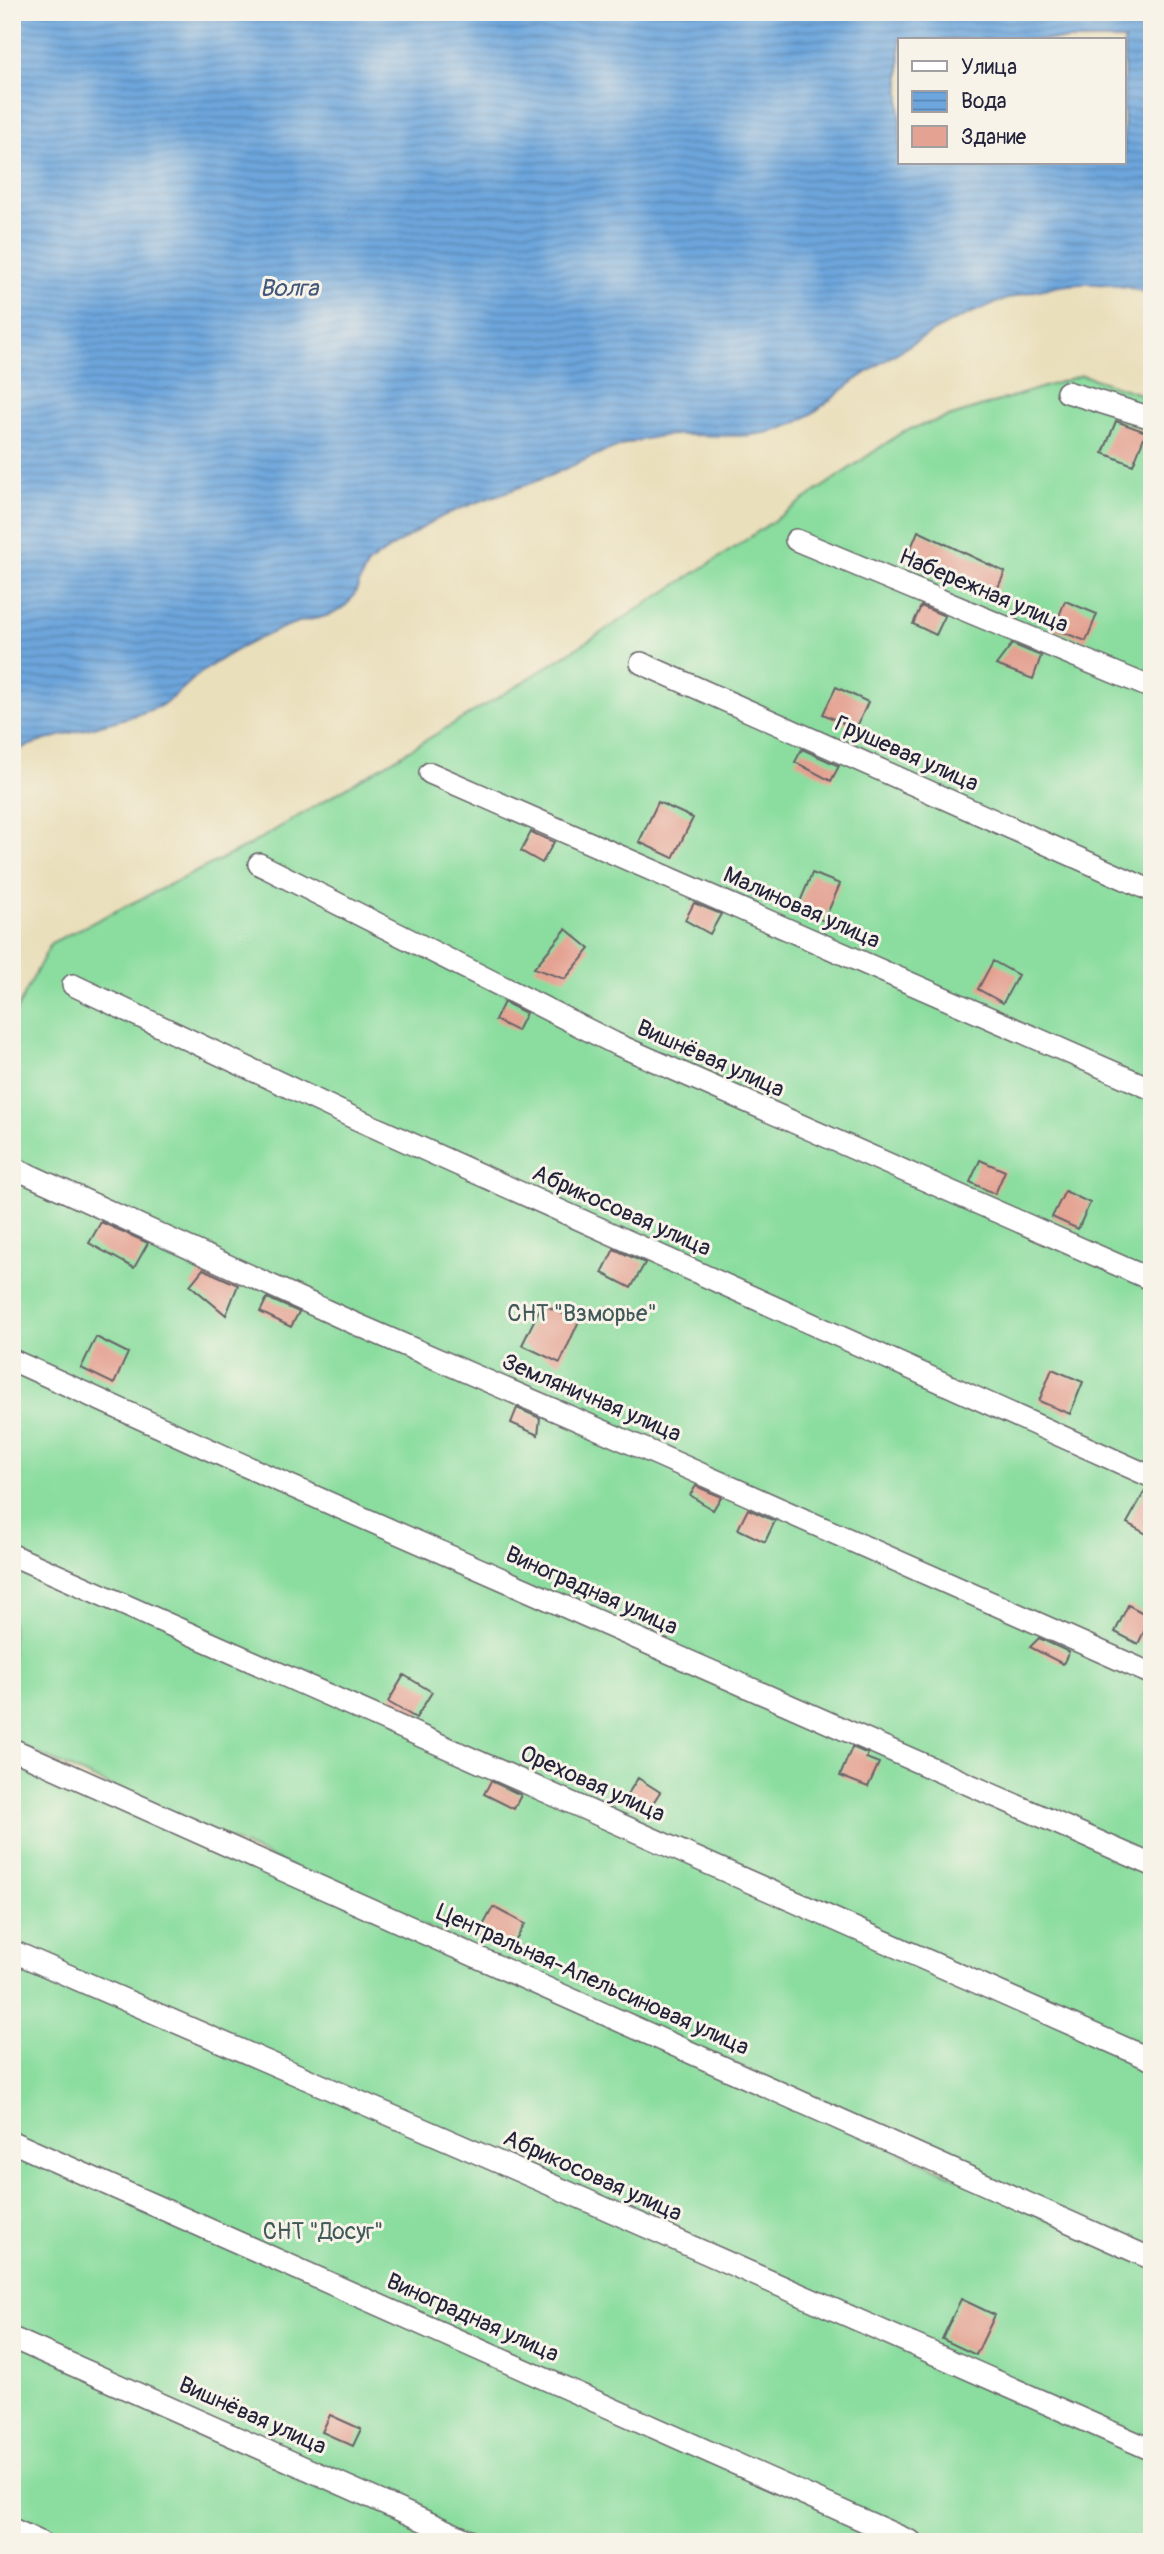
<svg xmlns="http://www.w3.org/2000/svg" width="1164" height="2554" viewBox="0 0 1164 2554" font-family="Pangolin,sans-serif">
	<defs>
		<pattern id="water-rules" width="6" height="5" patternUnits="userSpaceOnUse" patternTransform="scale(1.75)"><rect width="6" height="5" fill="#6da6dc"/><path d="M0 2.5h6" fill="none" stroke="#5987b4"/></pattern>
	</defs>
	<rect width="100%" height="100%" fill="#f7f3e8"/>
	<filter id="ink" filterUnits="userSpaceOnUse"><feTurbulence type="fractalNoise" baseFrequency=".0143" numOctaves="2"/><feDisplacementMap in="SourceGraphic" scale="14" xChannelSelector="R" yChannelSelector="G"/><feConvolveMatrix kernelMatrix="1 2 1 2 8 2 1 2 1" color-interpolation-filters="sRGB"/></filter>
	<filter id="wash" filterUnits="userSpaceOnUse"><feTurbulence type="fractalNoise" baseFrequency=".00686" numOctaves="4" result="noise"/><feDisplacementMap in="SourceGraphic" scale="28" xChannelSelector="R" yChannelSelector="G"/><feGaussianBlur stdDeviation="1.57" result="paint"/><feColorMatrix in="noise" values="0 0 0 0 0 0 0 0 0 0 0 0 0 0 0 0 0 1.4 0 .05"/><feComposite in="paint" operator="in"/></filter>
	<g filter="url(#wash)">
		<rect width="100%" height="100%" fill="#eadfbb"/>
		<path fill="#8add9f" stroke="#56806d" stroke-width="2" d="M1082,375l70,23v1853l-1140,-509v-723l39,-76 197,-97 269,-160 217,-138 170,-117z
			M12,1754l1140,511v277h-1140z"/>
		<path fill="url(#water-rules)" stroke="#48648c" stroke-width="2" fill-rule="evenodd" d="M12,12h1140v283c-94,-38 -214,28 -290,81 -25,16 -46,39 -73,50 -46,19 -93,3 -139,12 -35,6 -68,24 -101,38 -34,14 -69,24 -102,38 -11,5 -75,44 -80,52 -9,15 -9,32 -26,43 -13,9 -27,9 -42,13 -14,4 -28,11 -41,17 -21,10 -42,22 -60,36 -13,10 -24,25 -40,32 -47,19 -99,25 -146,45zM900,40h224v123h-224z"/>
		<g id="blocks">
			<path fill="#e4a292" d="M1116,421l30,11 -13,33 -30,-12z
				M918,531l87,41 -10,22 -54,-26 -3,6 -32,-14z
				M1065,601l32,13 -11,27 -32,-12z
				M921,606l24,10 -9,19 -23,-11z
				M1012,644l29,12 -8,23 -37,-14z
				M836,687l32,15 -12,27 -33,-15z
				M802,749l37,17 -8,15 -36,-19z
				M658,802l35,16 -20,40 -34,-16z
				M531,832l23,10 -12,21 -21,-12z
				M812,873l28,11 -16,37 -27,-12z
				M694,903l27,11 -11,20 -25,-14z
				M566,929l24,20 -25,30 -31,-11z
				M993,961l25,14 -15,28 -25,-14z
				M504,1002l22,11 -9,18 -22,-11z
				M980,1160l25,11 -10,23 -25,-12z
				M1065,1191l25,12 -12,26 -26,-12z
				M101,1222l47,21 -14,25 -45,-25z
				M614,1249l31,14 -14,25 -29,-15z
				M203,1269l35,16 -12,30 -36,-30z
				M267,1298l32,14 -8,15 -31,-15z
				M542,1304l37,17 -19,42 -38,-18z
				M96,1337l32,16 -14,31 -33,-16z
				M1052,1369l31,13 -13,32 -31,-13z
				M517,1408l23,10 -2,17 -27,-12z
				M696,1486l25,11 -8,13 -23,-15z
				M1146,1489l6,1v47l-25,-14z
				M748,1509l27,12 -10,21 -27,-13z
				M1128,1605l23,12 -13,27 -23,-12z
				M1039,1638l30,14 -6,12 -33,-17z
				M404,1675l28,17 -16,26 -28,-16z
				M852,1747l16,7 -2,4 13,5 -11,24 -28,-11z
				M638,1778l22,14 -15,23 -21,-15z
				M491,1781l30,14 -7,14 -30,-15z
				M493,1907l32,17 -16,28 -31,-17z
				M961,2299l34,16 -19,40 -34,-16z
				M330,2415l31,14 -8,17 -31,-14z"/>
		</g>
	</g>
	<g filter="url(#ink)">
		<use href="#blocks" fill-opacity="0" stroke="#686468" stroke-width="2"/>
		<g fill="none" stroke-linecap="round" stroke-linejoin="round">
			<defs>
				<path id="minor" d="M1067,392l85,26
					M796,540l356,148
					M641,663l511,228
					M430,773l722,316
					M259,864l355,179 538,237
					M73,985l279,132 800,360
					M12,1167l337,154 307,133 496,220
					M12,1360l249,113 891,392
					M12,1555l1140,505
					M12,1749l1140,510
					M12,1951l574,249 566,250
					M12,2142l900,400
					M12,2338l460,204
					M12,2529l28,13"/>
			</defs>
			<use href="#minor" stroke="#686468" stroke-width="24"/>
			<use href="#minor" stroke="#fff" stroke-width="21"/>
		</g>
	</g>
	<g text-anchor="middle" stroke-width="6" stroke-linejoin="round" paint-order="stroke">
		<g font-size="23" fill="#22223b" stroke="#f7f3e8">
			<text transform="translate(984 590) rotate(23)" y="8">Набережная улица</text>
			<text transform="translate(907 753) rotate(24)" y="8">Грушевая улица</text>
			<text transform="translate(802 907) rotate(24)" y="8">Малиновая улица</text>
			<text transform="translate(711 1058) rotate(24)" y="8">Вишнёвая улица</text>
			<text transform="translate(622 1210) rotate(24)" y="8">Абрикосовая улица</text>
			<text transform="translate(592 1397) rotate(23)" y="8">Земляничная улица</text>
			<text transform="translate(592 1590) rotate(24)" y="8">Виноградная улица</text>
			<text transform="translate(593 1783) rotate(24)" y="8">Ореховая улица</text>
			<text transform="translate(593 1979) rotate(24)" y="8">Центральная-Апельсиновая улица</text>
			<text transform="translate(593 2175) rotate(24)" y="8">Абрикосовая улица</text>
			<text transform="translate(473 2317) rotate(24)" y="8">Виноградная улица</text>
			<text transform="translate(253 2415) rotate(24)" y="8">Вишнёвая улица</text>
		</g>
		<g font-size="23" fill="#415a59" stroke="#f7f3e8">
			<text x="582" y="1321">СНТ "Взморье"</text>
			<text x="323" y="2239">СНТ "Досуг"</text>
		</g>
		<g font-size="24" font-style="italic" fill="#40577b" stroke="#f7f3e8">
			<text x="289" y="296">Волга</text>
		</g>
	</g>
	<rect width="1164" height="2554" fill="none" stroke="#f7f3e8" stroke-width="42"/>
	<rect x="898" y="38" width="228" height="126" fill="#f7f3e8" stroke="#a29fa3" stroke-width="2"/>
	<rect x="912" y="61" width="35" height="10" fill="#ffffff" stroke="#a29fa3" stroke-width="2"/>
	<text x="961" y="74" font-size="21" fill="#22223b">Улица</text>
	<rect x="912" y="91" width="35" height="21" fill="url(#water-rules)" stroke="#a29fa3" stroke-width="2"/>
	<text x="961" y="108" font-size="21" fill="#22223b">Вода</text>
	<rect x="912" y="126" width="35" height="21" fill="#e4a292" stroke="#a29fa3" stroke-width="2"/>
	<text x="961" y="144" font-size="21" fill="#22223b">Здание</text>
</svg>
